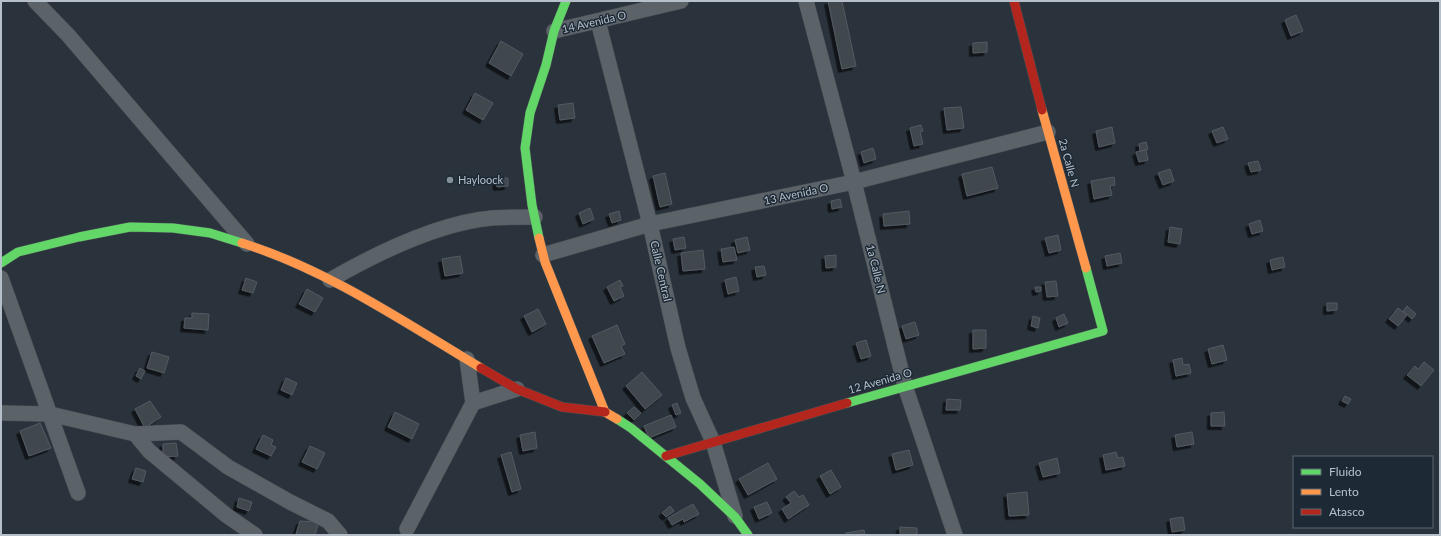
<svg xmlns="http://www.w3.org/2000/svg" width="1441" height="536" viewBox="0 0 1441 536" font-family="Lato,sans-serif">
	<defs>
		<filter id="shadow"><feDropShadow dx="-3.5" dy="3.5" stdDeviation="0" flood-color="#0009"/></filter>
	</defs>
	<rect width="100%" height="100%" fill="#2a333b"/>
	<path fill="#40474e" stroke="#525a62" filter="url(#shadow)" d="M828,1h14l14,65 -14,3z
		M1296,15l7,16 -12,5 -6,-16z
		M501,41l22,13 -12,22 -22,-13z
		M987,42v10l-14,1v-10z
		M475,93l18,10 -10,17 -17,-10z
		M573,103l2,15 -15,2 -2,-15z
		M961,107l3,21 -17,2 -3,-22z
		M921,125l2,6 -3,1 3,12 -9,2 -4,-18z
		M1112,127l3,16 -16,4 -3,-16z
		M1223,127l5,12 -11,4 -5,-12z
		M1146,142l2,7 -8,2 -1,-7z
		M873,148l3,11 -12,4 -3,-11z
		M1146,150l2,10 -9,2 -3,-10z
		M1258,161l3,9 -10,2 -3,-9z
		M992,167l6,21 -31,8 -5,-22z
		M1170,169l4,12 -11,4 -5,-12z
		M665,173l7,31 -12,3 -7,-31z
		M1114,177l1,8 -5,1 2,9 -18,4 -3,-18z
		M496,178h12v8l-11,1z
		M840,199l2,8 -10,2 -1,-8z
		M590,208l4,11 -11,5 -4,-11z
		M619,211l2,9 -9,3 -3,-9z
		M909,211l1,13 -26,2 -1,-12z
		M1260,220l3,11 -11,3 -3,-10z
		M1170,227l12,2 -2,15 -12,-2z
		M1058,235l3,15 -12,3 -4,-15z
		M684,237l2,11 -11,2 -2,-11z
		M747,237l3,13 -12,3 -3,-13z
		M734,247l3,13 -14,2 -2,-13z
		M703,250l2,19 -22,2 -2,-18z
		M1120,253l2,10 -15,3 -2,-10z
		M836,255v12l-10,1 -1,-12z
		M460,256l3,17 -18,3 -3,-17z
		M1283,257l2,10 -13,3 -2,-10z
		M764,266l2,9 -9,2 -2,-10z
		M736,277l3,14 -11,3 -3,-14z
		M246,278l11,4 -4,11 -11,-3z
		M620,280l3,6 -3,1 4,9 -10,5 -7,-14z
		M1056,281l2,15 -11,1 -2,-15z
		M1035,287h6v4l-5,1z
		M307,289l16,9 -8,14 -16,-8z
		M1327,303h10v7l-10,1z
		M1407,306l9,8 -4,5 -9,-8z
		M1398,308l9,7 -9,11 -9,-7z
		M538,309l8,15 -14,8 -8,-16z
		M192,313l17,1 -1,16 -24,-2 1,-10h7z
		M1064,314l4,9 -9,4 -3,-9z
		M1033,316l7,2 -2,10 -7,-2z
		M915,322l4,13 -13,4 -4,-13z
		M617,325l8,19 -4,2 4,8 -21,9 -12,-27z
		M973,330h13v18l-13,1z
		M866,340l5,16 -10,3 -5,-16z
		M1223,345l4,15 -15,4 -4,-15z
		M152,352l17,5 -5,16 -17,-5z
		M1182,358l1,7 6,-1 2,9 -15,3 -3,-16z
		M1424,362l10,8 -13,16 -14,-11 8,-9 3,3z
		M140,368l5,3 -4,8 -5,-3z
		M642,372l20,23 -17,14 -19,-23z
		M286,378l11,5 -5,12 -11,-5z
		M1345,396l6,3 -3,5 -6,-3z
		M947,399l14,1 -1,10h-14z
		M150,401l11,16 -16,11 -10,-19z
		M677,403l4,10 -5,2 -4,-10z
		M634,407l7,6 -7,7 -7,-7z
		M395,412l24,12 -7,15 -24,-12z
		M1224,412l1,14h-14v-13z
		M671,415l5,12 -27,11 -5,-12z
		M40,423l11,25 -22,8 -9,-25z
		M535,432l2,16 -14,3 -3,-16z
		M1192,432l2,12 -17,3 -2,-12z
		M263,435l10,5 -2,5 5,2 -5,9 -15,-7z
		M176,443l2,13 -15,1v-13z
		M310,446l15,7 -8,16 -15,-7z
		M909,450l4,15 -17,5 -4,-16z
		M511,452l10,37 -9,3 -11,-37z
		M1116,452l2,6 5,-1 2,9 -19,4 -3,-15z
		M1057,458l3,15 -17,4 -4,-14z
		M768,463l9,16 -29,16 -9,-16z
		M136,468l10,3 -3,11 -11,-3z
		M831,470l10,17 -11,7 -10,-18z
		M794,491l5,6 4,-2 6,10 -21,14 -6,-10 9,-6 -5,-6z
		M1027,492l2,23 -20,1 -2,-22z
		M239,498l13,4 -3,9 -12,-4z
		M767,502l5,11 -13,6 -5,-12z
		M693,504l6,10 -15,8 -1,-3 -11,6 -4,-7z
		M670,506l4,5 -8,6 -4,-4z
		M1183,517l2,13 -13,2 -2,-13z
		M300,521l19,1 -4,13 -19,-1z
		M900,527l17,1v7h-17z
		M864,530l1,5h-19v-2z"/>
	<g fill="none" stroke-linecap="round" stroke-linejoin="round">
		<defs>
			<path id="street" d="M35,1l33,34 179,209
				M806,1l48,181 51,204 50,149
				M598,21l52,203 28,124 15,50 20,44 22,74
				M554,31l127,-30
				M543,255l107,-31 204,-42 194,-50
				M1,278l77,215
				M330,280c47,-27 107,-57 162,-62 14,-1 29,-1 43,-1
				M467,359l6,44
				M1,413l49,1 85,20 46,-2 47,35 62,35 38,19 12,14
				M135,434l14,17 77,64 29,20
				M407,529l66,-126 44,-14"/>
			<path id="fast" d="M539,238l-7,-33 -7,-57 5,-35 16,-48 8,-34 12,-30
				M1,263l17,-11 61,-15 51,-10 43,1 37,5 32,10
				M847,403l256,-72 -17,-63
				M617,419l14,9 69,56 35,33 13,18"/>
			<path id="slow" d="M1042,110l44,158
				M539,238l6,24 60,150 12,7
				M242,243c86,27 162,79 239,125"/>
			<path id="jam" d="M1014,1l28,109
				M481,368l36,21 45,18 43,5
				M666,456l181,-53"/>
		</defs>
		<use href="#street" stroke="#494f55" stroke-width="16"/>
		<use href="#fast" stroke="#494f55" stroke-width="10"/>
		<use href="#slow" stroke="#494f55" stroke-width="10"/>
		<use href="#jam" stroke="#494f55" stroke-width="10"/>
		<use href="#street" stroke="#5b6268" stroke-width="15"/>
		<use href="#fast" stroke="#63d668" stroke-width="9"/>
		<use href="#slow" stroke="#ff974d" stroke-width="9"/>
		<use href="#jam" stroke="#b3261e" stroke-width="9"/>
	</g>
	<circle fill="#848f99" stroke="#1d2a36" stroke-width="1.5" cx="450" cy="180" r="4"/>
	<g text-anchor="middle" stroke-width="3" stroke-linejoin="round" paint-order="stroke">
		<g font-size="11" fill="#b5c0cb" stroke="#1d2a36">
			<text transform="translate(594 22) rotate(-13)" y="4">14 Avenida O</text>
			<text transform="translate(1069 163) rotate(75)" y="4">2a Calle N</text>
			<text transform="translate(796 194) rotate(-12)" y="4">13 Avenida O</text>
			<text transform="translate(876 269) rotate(76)" y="4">1a Calle N</text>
			<text transform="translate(661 271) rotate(77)" y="4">Calle Central</text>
			<text transform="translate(880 381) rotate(-16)" y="4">12 Avenida O</text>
		</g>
		<g font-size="11" fill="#b5c0cb" stroke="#1d2a36" text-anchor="start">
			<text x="458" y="184">Hayloock</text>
		</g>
	</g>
	<rect width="1441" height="536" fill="none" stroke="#b5c0cb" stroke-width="4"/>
	<rect x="1293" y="456" width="140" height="72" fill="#1d2a36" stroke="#5a6672"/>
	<rect x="1301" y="469" width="20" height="6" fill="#63d668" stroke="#5a6672"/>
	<text x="1329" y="476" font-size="12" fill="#b5c0cb">Fluido</text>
	<rect x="1301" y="489" width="20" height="6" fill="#ff974d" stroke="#5a6672"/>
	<text x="1329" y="496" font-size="12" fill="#b5c0cb">Lento</text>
	<rect x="1301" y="509" width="20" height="6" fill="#b3261e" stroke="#5a6672"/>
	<text x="1329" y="516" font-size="12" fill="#b5c0cb">Atasco</text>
</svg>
